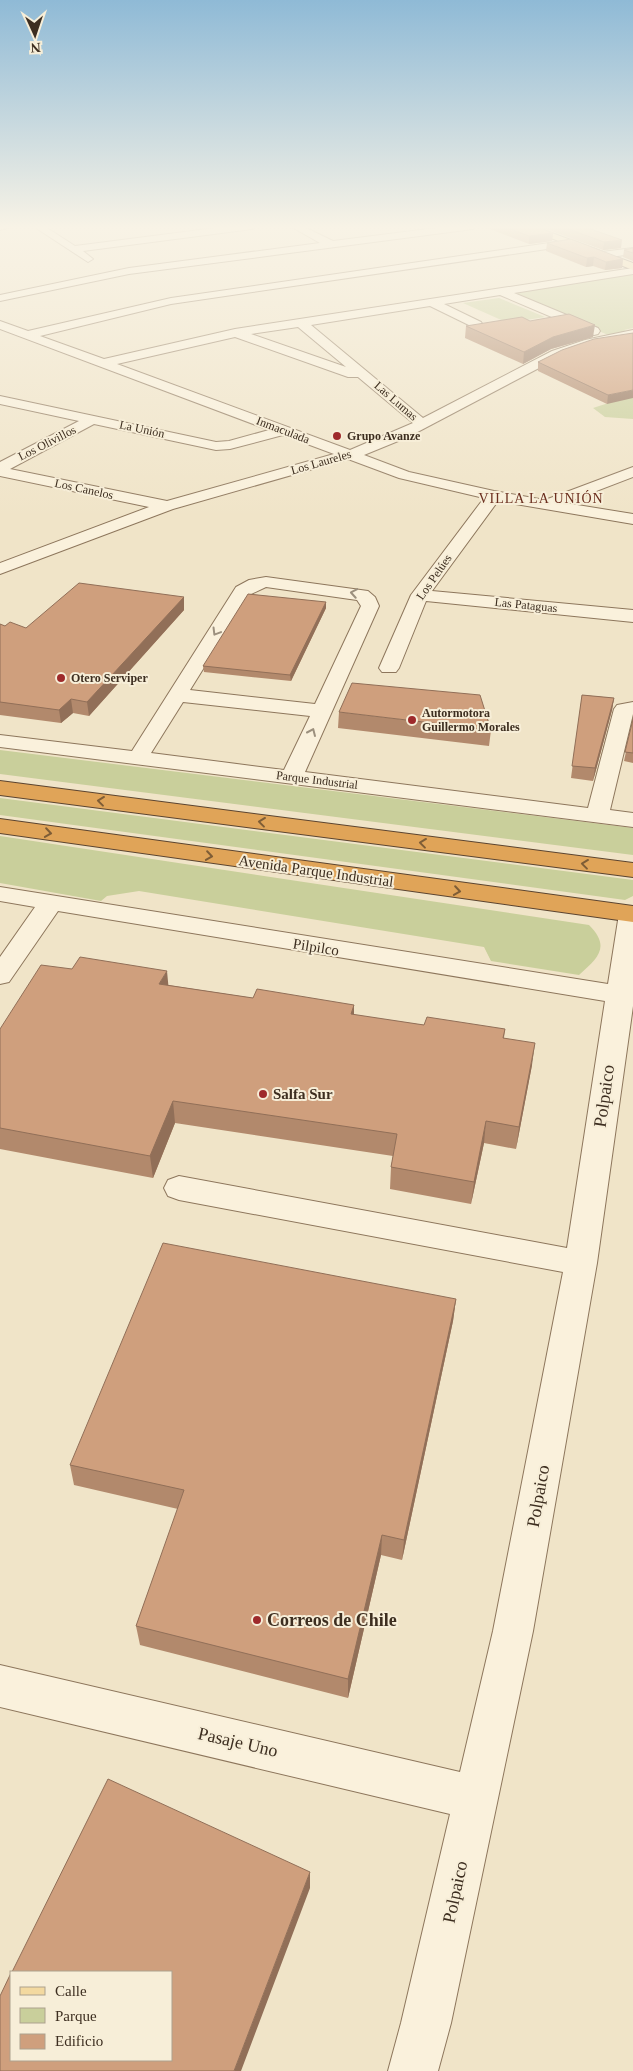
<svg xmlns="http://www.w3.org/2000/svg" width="633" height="2071" viewBox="0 0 633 2071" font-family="'Times New Roman',serif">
	<rect width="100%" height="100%" fill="#f0e4c8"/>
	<path fill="#c9cf9b" d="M633,274v54l-9,2 4,2 -20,3 -97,-42z
		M499,298l46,19 -37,6 -45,-20z
		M633,395v24l-28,-2 -12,-9z
		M0,750l633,78v27l-633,-81z
		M0,798l633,82v16l-8,4 -625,-85z
		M0,836l589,89c22,22 9,33 -10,50l-88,-14 -7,-14 -345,-56 -32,5 -6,5 -101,-18z"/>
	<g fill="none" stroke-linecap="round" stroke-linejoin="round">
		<defs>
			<path id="minor" d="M0,226h15l-15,4z
				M33,226h11l31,20 156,-20h26l-5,3 -169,22 10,8 -5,3z
				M290,226h12l31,15 119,-15h26l-5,3 -344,45 -129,27v-6l129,-27 191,-25z
				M570,240l5,3 -1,2 -403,59 -131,32 64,23 131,-30 398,-61v6l-119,19 84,35 2,3 -2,3 -4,1 -94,-40 -56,9 37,18 2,3 -2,3 -4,1 -47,-23 -119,19 112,93 129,-67 33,-11 48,-10v8l-41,8 -32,11 -152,80 -44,18 45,17 85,19 51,9 88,-33v10l-68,26 68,11v10l-135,-23 -66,90 201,19v12l-207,-21 -27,67 -3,4h-14l-3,-4 32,-73 73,-97 -85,-20 -51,-19 -175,50 -173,65v-11l149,-56 -149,-31v-14l79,-41 -79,-17v-8l216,46 13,-1 40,-11 -269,-101v-8l28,10 143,-33zM298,327l48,40 -95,-33zM235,337l113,40h10l55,46 -63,27 -233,-86zM94,424l122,26 14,-1 53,-14 51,19 -167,47 -157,-32z
				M633,248v6l-31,4 -5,-3 5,-3z
				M266,577l102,14 7,6 4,9 -74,166 283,36 26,-99 3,-4 16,-3v12l-23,96 23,3v14l-633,-80v-12l132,16 104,-164 13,-7zM266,587l91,13 4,6 -46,98 -125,-14 59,-95zM183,702l127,14 -26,54 -133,-17z
				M0,887l608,97 11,-70 3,-5 11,-2v99l-36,257 -64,368 -82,392 -13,48h-50l13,-48 49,-209 -450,-107v-42l460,107 33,-141 70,-359 -384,-72 -11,-4 -4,-8 4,-8 11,-4 388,72 38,-247 -547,-90 -49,71 -9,2v-27l35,-50 -35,-6z"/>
			<path id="major" d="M520,226h13l100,37v7z"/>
			<path id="highway" d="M0,781l633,82v14l-633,-82z
				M0,819l633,87v16l-633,-89z"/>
		</defs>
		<use href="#minor" stroke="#8d765c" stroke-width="2"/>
		<use href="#major" stroke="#5b4430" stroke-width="2"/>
		<use href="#highway" stroke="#5b4430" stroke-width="2"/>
		<use href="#minor" fill="#faf1dc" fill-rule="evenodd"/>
		<use href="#major" fill="#f3d9a0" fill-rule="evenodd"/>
		<use href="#highway" fill="#e0a458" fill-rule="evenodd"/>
	</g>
	<path fill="#b2896c" d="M482,226h53l18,7 -1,8 -23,3z
		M538,226h44l39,22 -18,2z
		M547,243l76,16 -1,9 -17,2 -12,-4 -7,1 -40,-16z
		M633,248v13l-10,-4 1,-7z
		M530,321l63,16 -42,12 -28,15 -58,-26 1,-12z
		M633,333l-26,71 -69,-33v-9z
		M184,597v13l-95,106 -16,-3 -12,10 -61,-8v-91l5,2 21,2z
		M326,602v6l-35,73 -87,-9 -1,-6z
		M582,695l32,3 -2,12 -19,71 -22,-3z
		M339,712l152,18 -2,16 -151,-18z
		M633,719v44l-9,-2z
		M168,985l85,13 101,7v10l70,10 81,4 -1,9 28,27 -16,84 -32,-6 -13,61 -81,-15 1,-22 2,-11 -218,-33 -22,55 -153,-29v-120z
		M456,1299l-3,22 -51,239 -21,-5 -33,143 -208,-53 -4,-19 42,-117 -104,-24 -4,-20z"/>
	<path fill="#916f58" d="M553,233l-1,8 -23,3v-8z
		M622,240l-1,8 -18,2 1,-8z
		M594,257l-1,9 -7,1 1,-9z
		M623,259l-1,9 -17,2 1,-8z
		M595,325l-2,12 -42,12 -28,15 1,-12 29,-15z
		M633,390v8l-26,6 1,-9z
		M184,597v13l-95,106 -2,-14z
		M326,602v6l-35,73 -1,-6z
		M614,698l-2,12 -19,71 2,-13z
		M71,699l2,14 -12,10 -2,-13z
		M167,971l2,21 -10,-8z
		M354,1005v21l-3,-12z
		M535,1043l-3,22 -16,84 3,-22z
		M173,1101l2,22 -22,55 -3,-22z
		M486,1121l-2,22 -13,61 3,-22z
		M456,1299l-3,22 -51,239 2,-20z
		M382,1535l-1,20 -33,143v-19z
		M310,1872v16l-69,183h-7z"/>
	<path fill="#cf9f7d" stroke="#916f58" d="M502,226h33l18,7 -24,3z
		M560,226h22l40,14 -18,2z
		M571,239l52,20 -17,3 -12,-5 -7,1 -40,-15z
		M633,248v5l-9,-3z
		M569,314l26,11 -42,12 -29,15 -58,-26 56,-9 8,4z
		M633,333v57l-25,5 -70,-33 24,-12 32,-11z
		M79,583l105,14 -97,105 -16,-3 -12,11 -59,-8v-78l5,2 5,-4 16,6z
		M248,594l78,8 -36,73 -87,-9z
		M352,683l128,12 11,35 -152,-18z
		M582,695l32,3 -19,70 -23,-2z
		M633,719v34l-8,-1z
		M80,957l87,14 -8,13 94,14 4,-9 97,16 -3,9 73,11 3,-8 78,12 -2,9 32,5 -16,84 -33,-6 -12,61 -83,-15 6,-33 -224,-33 -23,55 -150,-28v-99l41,-64 31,4z
		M163,1243l293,56 -52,241 -22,-5 -34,144 -212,-53 48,-136 -114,-25z
		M108,1779l202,93 -76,199h-234v-75l11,-23v87h160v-88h-159z"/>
	<defs><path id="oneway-chevron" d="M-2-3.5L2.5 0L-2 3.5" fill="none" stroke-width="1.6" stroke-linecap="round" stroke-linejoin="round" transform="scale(1.25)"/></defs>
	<g stroke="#9c907e">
		<use href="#oneway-chevron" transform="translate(354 593) rotate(-170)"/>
		<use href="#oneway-chevron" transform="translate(216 632) rotate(121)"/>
		<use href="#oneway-chevron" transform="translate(312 732) rotate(-66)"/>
	</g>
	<g stroke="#7e5d36">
		<use href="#oneway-chevron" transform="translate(101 801) rotate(-173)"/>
		<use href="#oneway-chevron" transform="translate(262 822) rotate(-173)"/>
		<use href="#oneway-chevron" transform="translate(48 833) rotate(8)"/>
		<use href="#oneway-chevron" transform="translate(423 843) rotate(-173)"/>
		<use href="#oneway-chevron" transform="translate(209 856) rotate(8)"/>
		<use href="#oneway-chevron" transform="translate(585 864) rotate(-173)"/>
		<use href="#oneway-chevron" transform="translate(457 891) rotate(8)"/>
	</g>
	<linearGradient id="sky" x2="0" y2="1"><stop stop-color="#8fbad6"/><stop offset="0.44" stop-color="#f8f3e6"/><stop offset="1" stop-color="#f8f3e6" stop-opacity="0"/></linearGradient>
	<rect width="633" height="516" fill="url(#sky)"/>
	<g fill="#9e2a2b" stroke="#f7eed8" stroke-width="2">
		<circle cx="337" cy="436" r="5"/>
		<circle cx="61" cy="678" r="5"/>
		<circle cx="412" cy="720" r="5"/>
		<circle cx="263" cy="1094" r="5"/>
		<circle cx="257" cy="1620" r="5"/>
	</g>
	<g text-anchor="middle" stroke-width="4" stroke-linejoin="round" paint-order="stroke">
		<g font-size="12" fill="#3d2e20" stroke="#f7eed8">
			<text transform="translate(396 401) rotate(41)" y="4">Las Lumas</text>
			<text transform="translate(142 429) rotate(12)" y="4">La Unión</text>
			<text transform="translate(283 430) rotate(21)" y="4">Inmaculada</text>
			<text transform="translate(47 443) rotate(-27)" y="4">Los Olivillos</text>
			<text transform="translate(321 462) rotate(-16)" y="4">Los Laureles</text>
			<text transform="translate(84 489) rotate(12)" y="4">Los Canelos</text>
			<text transform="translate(434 577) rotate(-55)" y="4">Los Pelúes</text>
			<text transform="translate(526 605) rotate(6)" y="4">Las Pataguas</text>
			<text transform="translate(317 780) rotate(7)" y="4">Parque Industrial</text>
		</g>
		<g font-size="12" font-weight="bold" fill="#3d2e20" stroke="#f7eed8" text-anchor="start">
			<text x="347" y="440">Grupo Avanze</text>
			<text x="71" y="682">Otero Serviper</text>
			<text x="422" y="717">Autormotora<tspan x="422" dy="14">Guillermo Morales</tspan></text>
		</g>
		<g font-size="14" letter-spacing="1" fill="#6b2e1e" stroke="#f7eed8">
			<text x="541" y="503">VILLA LA UNIÓN</text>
		</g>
		<g font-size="15" fill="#3d2e20" stroke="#f7eed8">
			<text transform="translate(316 871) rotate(8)" y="5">Avenida Parque Industrial</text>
			<text transform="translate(316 947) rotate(9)" y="5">Pilpilco</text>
		</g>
		<g font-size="15" font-weight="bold" fill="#3d2e20" stroke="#f7eed8" text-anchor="start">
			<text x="273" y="1099">Salfa Sur</text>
		</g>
		<g font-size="18" fill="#3d2e20" stroke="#f7eed8">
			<text transform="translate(604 1096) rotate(-82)" y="6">Polpaico</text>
			<text transform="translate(538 1496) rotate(-80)" y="6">Polpaico</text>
			<text transform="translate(238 1742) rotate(13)" y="6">Pasaje Uno</text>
			<text transform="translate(455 1892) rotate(-78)" y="6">Polpaico</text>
		</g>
		<g font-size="18" font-weight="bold" fill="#3d2e20" stroke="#f7eed8" text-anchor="start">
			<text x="267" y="1626">Correos de Chile</text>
		</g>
	</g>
	<rect x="10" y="1971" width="162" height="90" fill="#f7eed8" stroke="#ada18e"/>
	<rect x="20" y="1987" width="25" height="8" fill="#f3d9a0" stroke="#ada18e"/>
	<text x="55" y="1996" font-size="15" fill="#3d2e20">Calle</text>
	<rect x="20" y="2008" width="25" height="15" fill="#c9cf9b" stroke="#ada18e"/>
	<text x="55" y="2021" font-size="15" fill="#3d2e20">Parque</text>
	<rect x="20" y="2034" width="25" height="15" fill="#cf9f7d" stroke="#ada18e"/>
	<text x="55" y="2046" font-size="15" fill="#3d2e20">Edificio</text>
	<g transform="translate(35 35) rotate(177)" stroke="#f7eed8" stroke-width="4" paint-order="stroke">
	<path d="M0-4L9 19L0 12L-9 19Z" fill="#3d2e20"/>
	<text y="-8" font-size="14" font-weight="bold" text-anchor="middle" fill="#3d2e20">N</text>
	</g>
</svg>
